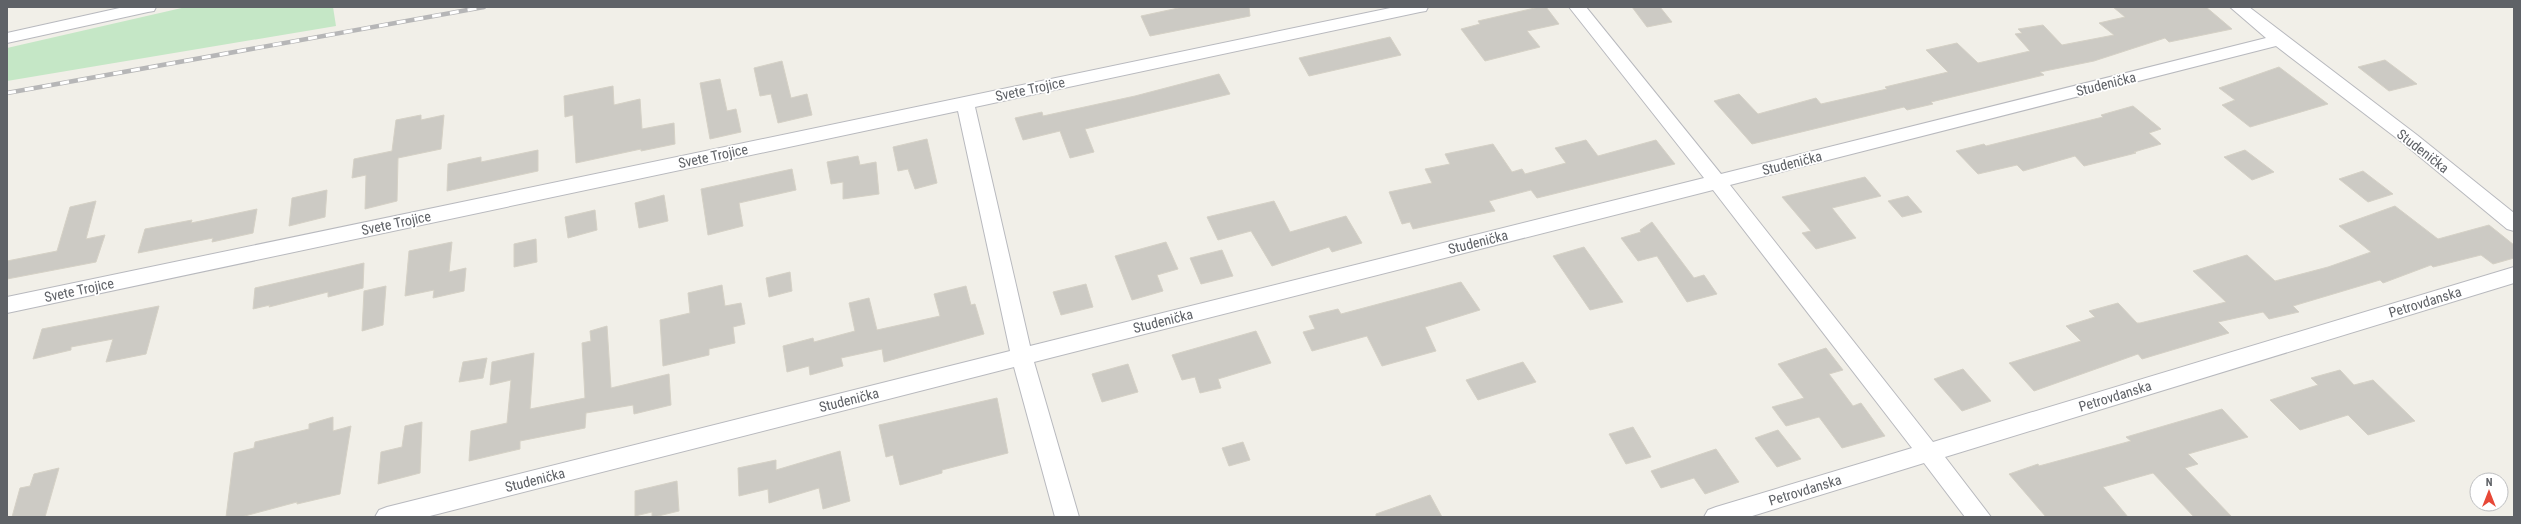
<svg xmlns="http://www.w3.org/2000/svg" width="2521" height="524" viewBox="0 0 2521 524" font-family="'Roboto Condensed',sans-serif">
	<rect width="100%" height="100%" fill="#f1efe8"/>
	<path fill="#c5e7c6" d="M186,7h147l3,19 -329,55v-33z"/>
	<path fill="#cccac4" stroke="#d5d1c6" d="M1183,7h66l1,9 -100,20 -9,-20z
		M1539,7h7l13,17 -32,7 13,16 -55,14 -24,-32 19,-5 -2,-3z
		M1632,7h28l12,15 -25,5z
		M2113,7h93l26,22 -63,13 -4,-4 -71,23 -54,11 4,3 -113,27 2,2 -26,6 -3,-3 -152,37 -38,-43 25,-7 19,20 58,-16 5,6 66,-15 -2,-2 63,-15 -22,-22 31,-7 21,20 52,-12 -15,-17 7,-1 -4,-4 25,-4 19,20 52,-10 -15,-12 26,-6z
		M1390,37l11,18 -92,21 -10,-18z
		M2385,60l32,24 -28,7 -31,-24z
		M782,61l9,37 16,-4 5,21 -34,8 -7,-29 -11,2 -6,-28z
		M2279,67l49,37 -78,23 -28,-22 13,-5 -16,-12z
		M1219,74l11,20 -145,35 9,23 -24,6 -10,-27 -37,9 -8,-22 27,-6 1,4 92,-20z
		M720,79l7,32 9,-2 5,23 -31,7 -10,-56z
		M613,86l1,19 26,-6 2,30 32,-6 1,21 -34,7v-2l-65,14 -3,-48 -8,2 -1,-21z
		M2133,106l28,23 -12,4 12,11 -27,8 2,1 -52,13 -9,-10 -52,15 -6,-6 -39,9 -22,-23 28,-7 2,2 117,-29 -2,-2z
		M421,115v5l23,-5 -3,34 -43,9 -1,43 -32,8 1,-34 -14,3 2,-19 38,-8 4,-31z
		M927,139l10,44 -22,6 -7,-20 -10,2 -5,-24z
		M1586,140l12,16 58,-16 19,24 -138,34 -6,-8 -42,11 6,10 -82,18 -3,-7 -8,2 -13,-32 43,-9 -7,-14 25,-5 -5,-10 48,-10 19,28 10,-3 3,5 41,-11 -11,-15z
		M538,150v21l-91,20 1,-27 33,-7v5z
		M2245,150l29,22 -22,8 -28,-23z
		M858,156l2,9 16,-3 3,32 -36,5v-17l-12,2 -4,-22z
		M792,169l4,21 -57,13 4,23 -35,9 -7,-46z
		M2363,171l30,23 -25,8 -29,-23z
		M1865,177l16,19 -49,12 24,30 -40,11 -14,-16 9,-2 -29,-34z
		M327,190l-2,27 -36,9 3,-28z
		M664,195l4,26 -29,7 -4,-25z
		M1908,196l14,16 -20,5 -14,-16z
		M96,201l-10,38 19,-4 -9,27 -89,17v-18l50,-10 13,-44z
		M1274,201l16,31 56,-16 16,27 -30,9 -3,-5 -57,19 -21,-35 -33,9 -11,-23z
		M2395,206l43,33 51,-14 25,20v13l-21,6 -12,-9 -48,12 -2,-2 -48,18 -3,-3 -87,26 6,6 -30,7 -6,-7 -45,10 11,11 -87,26 -4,-5 -104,37 -25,-28 72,-22 -15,-15 29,-9 -6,-6 29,-8 19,20h3l86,-21 -33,-31 54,-16 28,26 53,-14 43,-15 -32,-26z
		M257,209l-4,24 -41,9 1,-4 -75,15 7,-24 47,-9 -1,3z
		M595,210l2,20 -29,8 -3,-21z
		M1652,222l42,56 10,-3 13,19 -30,8 -30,-46 -19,5 -17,-23 20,-6 -1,-2z
		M536,239l1,23 -23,5v-23z
		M452,242l-3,30 17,-4 -2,23 -31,7 1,-8 -29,6 4,-45z
		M1166,242l12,27 -21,6 6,16 -31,9 -17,-44z
		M1584,247l39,55 -33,8 -37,-54z
		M1222,250l11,26 -32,8 -11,-26z
		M364,263l-1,25 -35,9v-5l-59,15 1,-2 -17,4 2,-21z
		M790,272l2,19 -23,6 -3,-19z
		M1461,282l19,28 -55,17 11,24 -54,15 -15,-30 -55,15 -9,-19 12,-3 -6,-13 29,-7 3,5z
		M1086,284l7,23 -32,8 -8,-23z
		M722,285l3,21 16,-3 4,21 -12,3 2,16 -26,6v6l-46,11 -3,-46 30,-7 -2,-20z
		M386,286l-3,39 -21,6 2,-40z
		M966,286l5,19 4,-1 9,30 -100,28 -2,-13 -41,9 2,8 -33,9 -1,-9 -22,6 -4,-26 30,-8 1,4 41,-11 -6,-28 20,-5 8,32 63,-14 -6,-22z
		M159,306l-13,48 -40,8 7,-23 -42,8v3l-38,9 9,-30z
		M607,326l4,62 58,-14 2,31 -37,9 -1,-9 -47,8 -1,15 -65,13v8l-51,12 2,-30 36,-8 4,-43 -21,5 2,-23 42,-9 -4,56 55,-11 -3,-55 9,-2 -1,-10z
		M1256,331l15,32 -53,16 3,9 -21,5 -5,-16 -13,3 -10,-25z
		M1826,348l17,22 -14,4 24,32 8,-3 24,33 -43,12 -23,-31 -33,9 -14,-19 32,-9 -26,-34z
		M487,358l-4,20 -24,4 4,-20z
		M1523,362l13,20 -58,18 -12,-20z
		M1128,364l10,28 -36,10 -10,-28z
		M1963,369l28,32 -29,10 -28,-32z
		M2340,370l14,15 19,-5 42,41 -47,14 -20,-20 -48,15 -30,-30 48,-15 -7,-7z
		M997,398l11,55 -66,17v3l-42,12 -7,-30 -7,2 -7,-32z
		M2222,409l26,28 -60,17 10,10 -13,4 47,49h-38l-41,-44 -50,14 25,30h-82l-37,-43 29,-10 1,2 92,-25 -5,-4z
		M333,417v14l18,-5 -11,68 -43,10v-2l-56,15h-15l8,-64 20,-5 1,-6 54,-13v-5z
		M422,422l-2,51 -42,11 3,-32 21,-5 3,-21z
		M1633,427l18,30 -25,7 -17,-30z
		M1778,430l23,29 -24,8 -22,-29z
		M1243,442l7,18 -21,6 -7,-18z
		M1716,449l23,33 -34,12 -11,-16 -33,10 -10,-17z
		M840,451l10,50 -27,8 -4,-21 -50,15 -1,-14 -29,7 -1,-28 38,-8v10z
		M59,468l-14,49h-33l8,-29 10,-2 4,-12z
		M677,481l2,30 -25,6h-2v-5l-17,4v-25z
		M1430,495l12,22h-66v-3z"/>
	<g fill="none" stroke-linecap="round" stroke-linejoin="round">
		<defs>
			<path id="street" d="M124,7h32l-2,4 -6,1 -141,31v-10z
				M1395,7h33l-2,4 -6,1 -445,95 55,239 674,-168 -135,-171h17l135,167 545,-136 -36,-31h19l168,128 97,78v18l-7,-2 -104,-86 -127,-97 -546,139 203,257 581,-175v16l-569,174 46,60h-26l-41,-54 -175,54h-45l4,-7 8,-3 196,-59 -199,-258 -679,172 45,155h-24l-41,-150 -588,150h-51l4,-7 8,-3 623,-156 -52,-240 -951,202v-16z"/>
		</defs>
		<use href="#street" stroke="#b8b9be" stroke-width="2"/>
		<use href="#street" fill="#fff" fill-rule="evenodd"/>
		<defs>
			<path id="rail" d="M7,93l477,-86"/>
		</defs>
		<use href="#rail" stroke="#b6b6b7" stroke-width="4.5"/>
		<use href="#rail" stroke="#fff" stroke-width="3" stroke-dasharray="9" stroke-linecap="butt"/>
	</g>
	<g text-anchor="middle" stroke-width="3.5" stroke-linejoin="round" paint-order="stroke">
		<g font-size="14" fill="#5f6267" stroke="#fff">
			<text transform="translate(2106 84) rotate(-14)" y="5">Studenička</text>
			<text transform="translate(1030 89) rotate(-12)" y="5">Svete Trojice</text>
			<text transform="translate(2423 151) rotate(38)" y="5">Studenička</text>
			<text transform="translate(713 156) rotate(-12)" y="5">Svete Trojice</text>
			<text transform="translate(1792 163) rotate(-14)" y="5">Studenička</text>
			<text transform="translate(396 223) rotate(-12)" y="5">Svete Trojice</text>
			<text transform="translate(1478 242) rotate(-14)" y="5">Studenička</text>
			<text transform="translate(79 290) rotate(-12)" y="5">Svete Trojice</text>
			<text transform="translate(2425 302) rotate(-17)" y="5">Petrovdanska</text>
			<text transform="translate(1163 321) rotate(-14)" y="5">Studenička</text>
			<text transform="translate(2115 396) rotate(-17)" y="5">Petrovdanska</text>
			<text transform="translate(849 400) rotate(-14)" y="5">Studenička</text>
			<text transform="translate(535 480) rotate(-14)" y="5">Studenička</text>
			<text transform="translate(1805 490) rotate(-17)" y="5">Petrovdanska</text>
		</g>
	</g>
	<rect width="2521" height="524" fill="none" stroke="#5f6267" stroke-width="16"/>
	<g transform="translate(2489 492)"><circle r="19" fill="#ffffff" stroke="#bfc0c2"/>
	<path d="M0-3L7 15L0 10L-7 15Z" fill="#e74837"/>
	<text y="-6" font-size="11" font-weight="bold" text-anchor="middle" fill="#5f6267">N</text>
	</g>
</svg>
